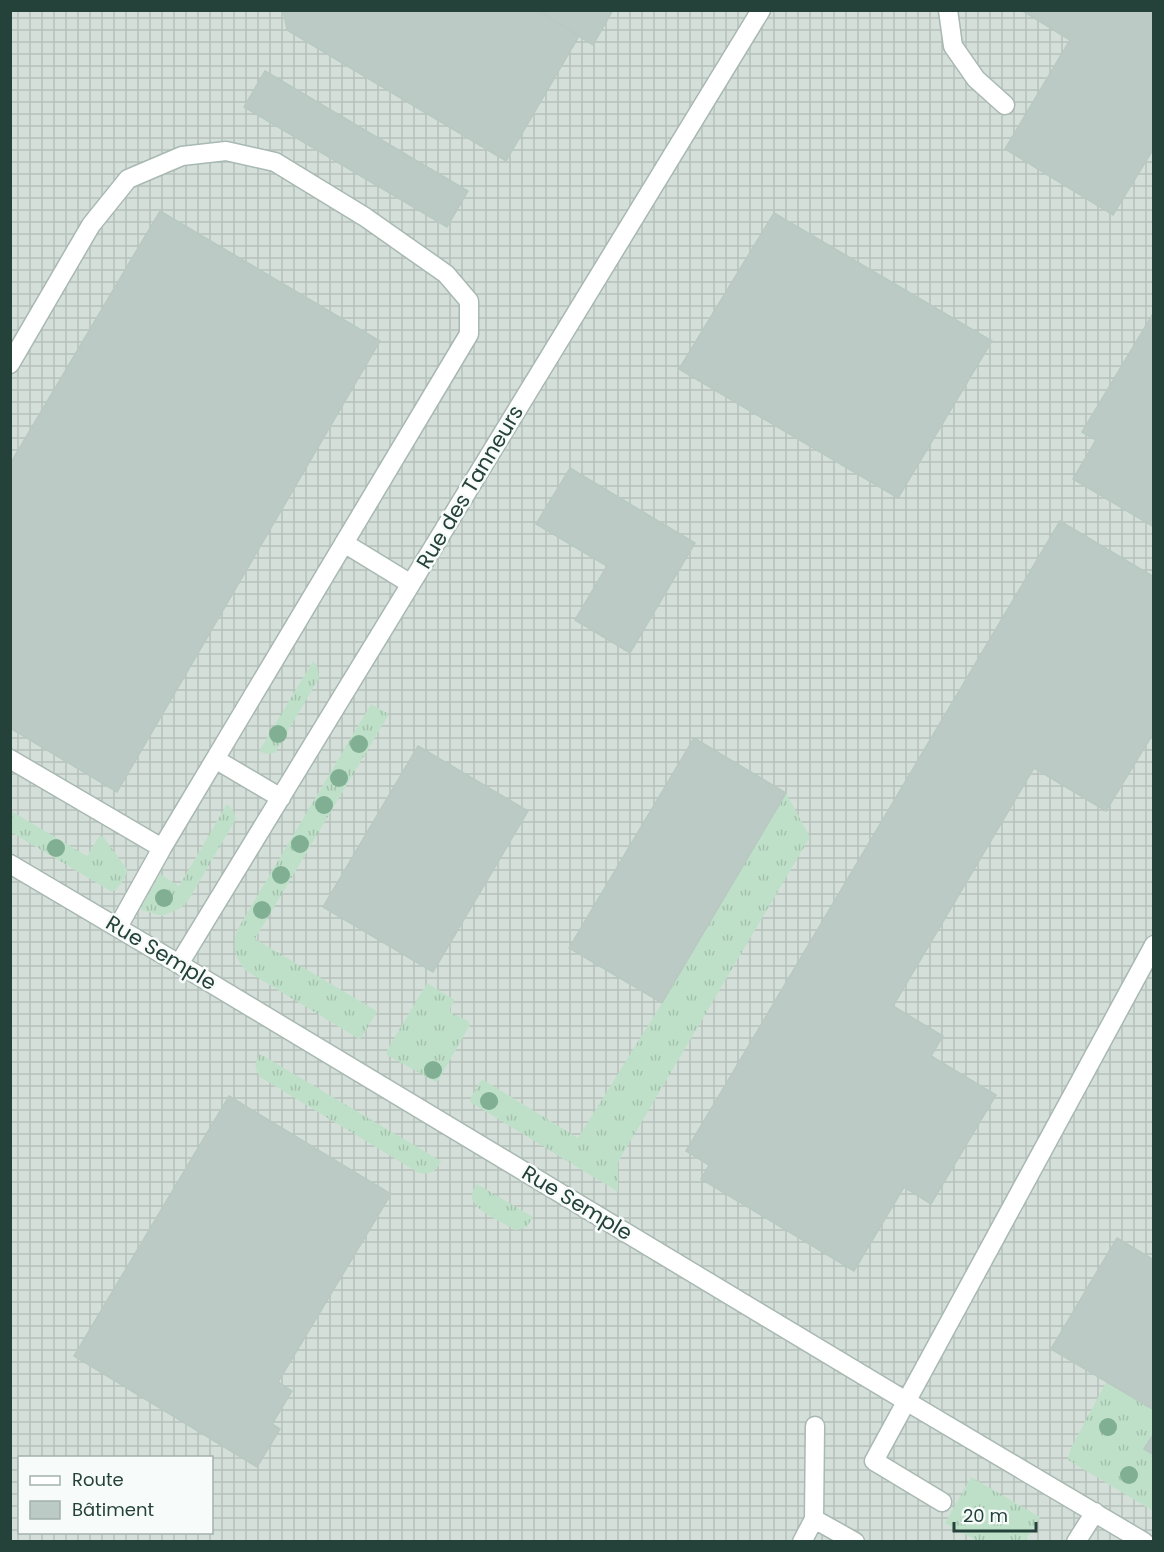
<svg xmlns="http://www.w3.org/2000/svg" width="1164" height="1552" viewBox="0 0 1164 1552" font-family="Poppins,sans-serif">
	<defs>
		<pattern id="industrial-grid" width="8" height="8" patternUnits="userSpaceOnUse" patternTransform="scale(1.5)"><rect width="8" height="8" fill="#d4dfda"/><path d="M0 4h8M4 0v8" fill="none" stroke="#b6c1bc"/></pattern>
		<pattern id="grass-tufts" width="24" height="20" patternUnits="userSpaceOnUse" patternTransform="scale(1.5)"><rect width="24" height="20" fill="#bfe0c8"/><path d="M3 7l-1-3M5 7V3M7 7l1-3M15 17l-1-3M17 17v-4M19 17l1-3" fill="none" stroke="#a4c1ad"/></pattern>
	</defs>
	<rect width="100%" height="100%" fill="#e6efeb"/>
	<path fill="url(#industrial-grid)" fill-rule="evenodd" d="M11,11h1142v1530l-1142,1zM20,1458h192v74h-192z"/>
	<path fill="url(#grass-tufts)" d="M313,661l4,5 2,12 -44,75 -9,1 -7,-3z
		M371,704l18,10 -134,225 120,71 2,2 -15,25 -3,2 -114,-69c-10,-13 -13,-24 -8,-40z
		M786,793l24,44 -192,325v30l-148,-90 1,-5 11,-18 96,59 84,-135z
		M227,804l6,6 3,9 -48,82 -7,7 -19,8 -21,-6 1,-4 18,-32 19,12z
		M11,811l76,45 13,-21 4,3 23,31c0,7 -8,20 -15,23l-101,-60z
		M427,983l28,17 -5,8v4l18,9 2,4 -32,56 -2,1 -49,-27v-5z
		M260,1054l181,107c-5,11 -12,15 -24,11l-157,-95c-6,-9 -6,-14 0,-23z
		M477,1184l56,33 -6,10 -11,3 -4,-2c-11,-6 -44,-20 -40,-35 0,-1 4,-8 5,-9z
		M1106,1382l47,28v23l-9,16 9,6v56l-85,-51 2,-10z
		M971,1477l69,40 -15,24h-48l-32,-18z"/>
	<path fill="#bbcac4" stroke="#b8c9c2" stroke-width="1.5" d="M283,10h254l42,26 -73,125 -219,-131z
		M537,10h76l-20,35z
		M1021,10h133v138l-41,67 -108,-66 65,-109z
		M265,71l203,120 -21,36 -203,-120z
		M160,211l220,130 -263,451 -107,-64v-264z
		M774,213l218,128 -94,157 -219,-129z
		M1154,312v215l-81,-48 23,-39 -14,-8z
		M570,468l125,75 -65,110 -55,-33 32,-54 -71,-42z
		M1060,521l94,56v155l-48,79 -72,-43 -141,238 50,30 -12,20 65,39 -65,109 -27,-17 -50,84 -153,-92 8,-14 -23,-14z
		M694,738l92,55 -124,210 -93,-55z
		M418,746l110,65 -95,161 -110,-65z
		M229,1096l162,98 -113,188 14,9 -20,33 8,5 -23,38 -183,-111z
		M1117,1238l37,22v150l-103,-61z
		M1154,1433v22l-10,-6z"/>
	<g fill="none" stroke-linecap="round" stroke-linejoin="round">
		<defs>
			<path id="minor" d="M948,10l5,36 23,33 29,26
				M10,364l81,-139 37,-46 54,-23 44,-5 49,11 90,55 81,57 23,27v33l-307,514 -44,79
				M344,543l67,41
				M10,759l152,89
				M215,759l66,39
				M10,864l169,100 727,437 238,141
				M179,964l582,-954
				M942,1502l-68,-41 280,-516
				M814,1519l41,23
				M802,1542l12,-23 1,-93
				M1076,1542l19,-30"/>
		</defs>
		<use href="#minor" stroke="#a8b8b2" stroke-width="21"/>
		<use href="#minor" stroke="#fff" stroke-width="18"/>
	</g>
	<g fill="#80af93">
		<circle cx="278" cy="734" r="9"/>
		<circle cx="359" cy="744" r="9"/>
		<circle cx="339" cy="778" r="9"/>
		<circle cx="324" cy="805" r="9"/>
		<circle cx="300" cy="844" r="9"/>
		<circle cx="56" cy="848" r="9"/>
		<circle cx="281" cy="875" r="9"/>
		<circle cx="164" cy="898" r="9"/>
		<circle cx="262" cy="910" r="9"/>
		<circle cx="433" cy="1070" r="9"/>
		<circle cx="489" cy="1101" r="9"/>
		<circle cx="1108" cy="1427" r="9"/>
		<circle cx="1129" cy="1475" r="9"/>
	</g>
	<g text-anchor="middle" stroke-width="5" stroke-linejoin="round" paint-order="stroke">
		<g font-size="21" fill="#24423a" stroke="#f7fbf9">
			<text transform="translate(470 487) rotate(-59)" y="7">Rue des Tanneurs</text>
			<text transform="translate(161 953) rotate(31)" y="7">Rue Semple</text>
			<text transform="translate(577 1203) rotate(31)" y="7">Rue Semple</text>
		</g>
	</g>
	<rect width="1164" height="1552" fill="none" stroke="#24423a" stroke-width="24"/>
	<rect x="18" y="1456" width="195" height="78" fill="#f7fbf9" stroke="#a3b1ad" stroke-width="1.5"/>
	<rect x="30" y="1476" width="30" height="9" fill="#ffffff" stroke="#a3b1ad" stroke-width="1.5"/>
	<text x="72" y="1486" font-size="18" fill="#24423a">Route</text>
	<rect x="30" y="1501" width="30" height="18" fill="#bbcac4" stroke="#a3b1ad" stroke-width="1.5"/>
	<text x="72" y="1516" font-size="18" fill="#24423a">Bâtiment</text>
	<path d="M954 1522v9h82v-9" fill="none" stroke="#24423a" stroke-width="3"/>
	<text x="963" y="1522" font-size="18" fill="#24423a" stroke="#f7fbf9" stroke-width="4.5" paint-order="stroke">20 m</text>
</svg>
